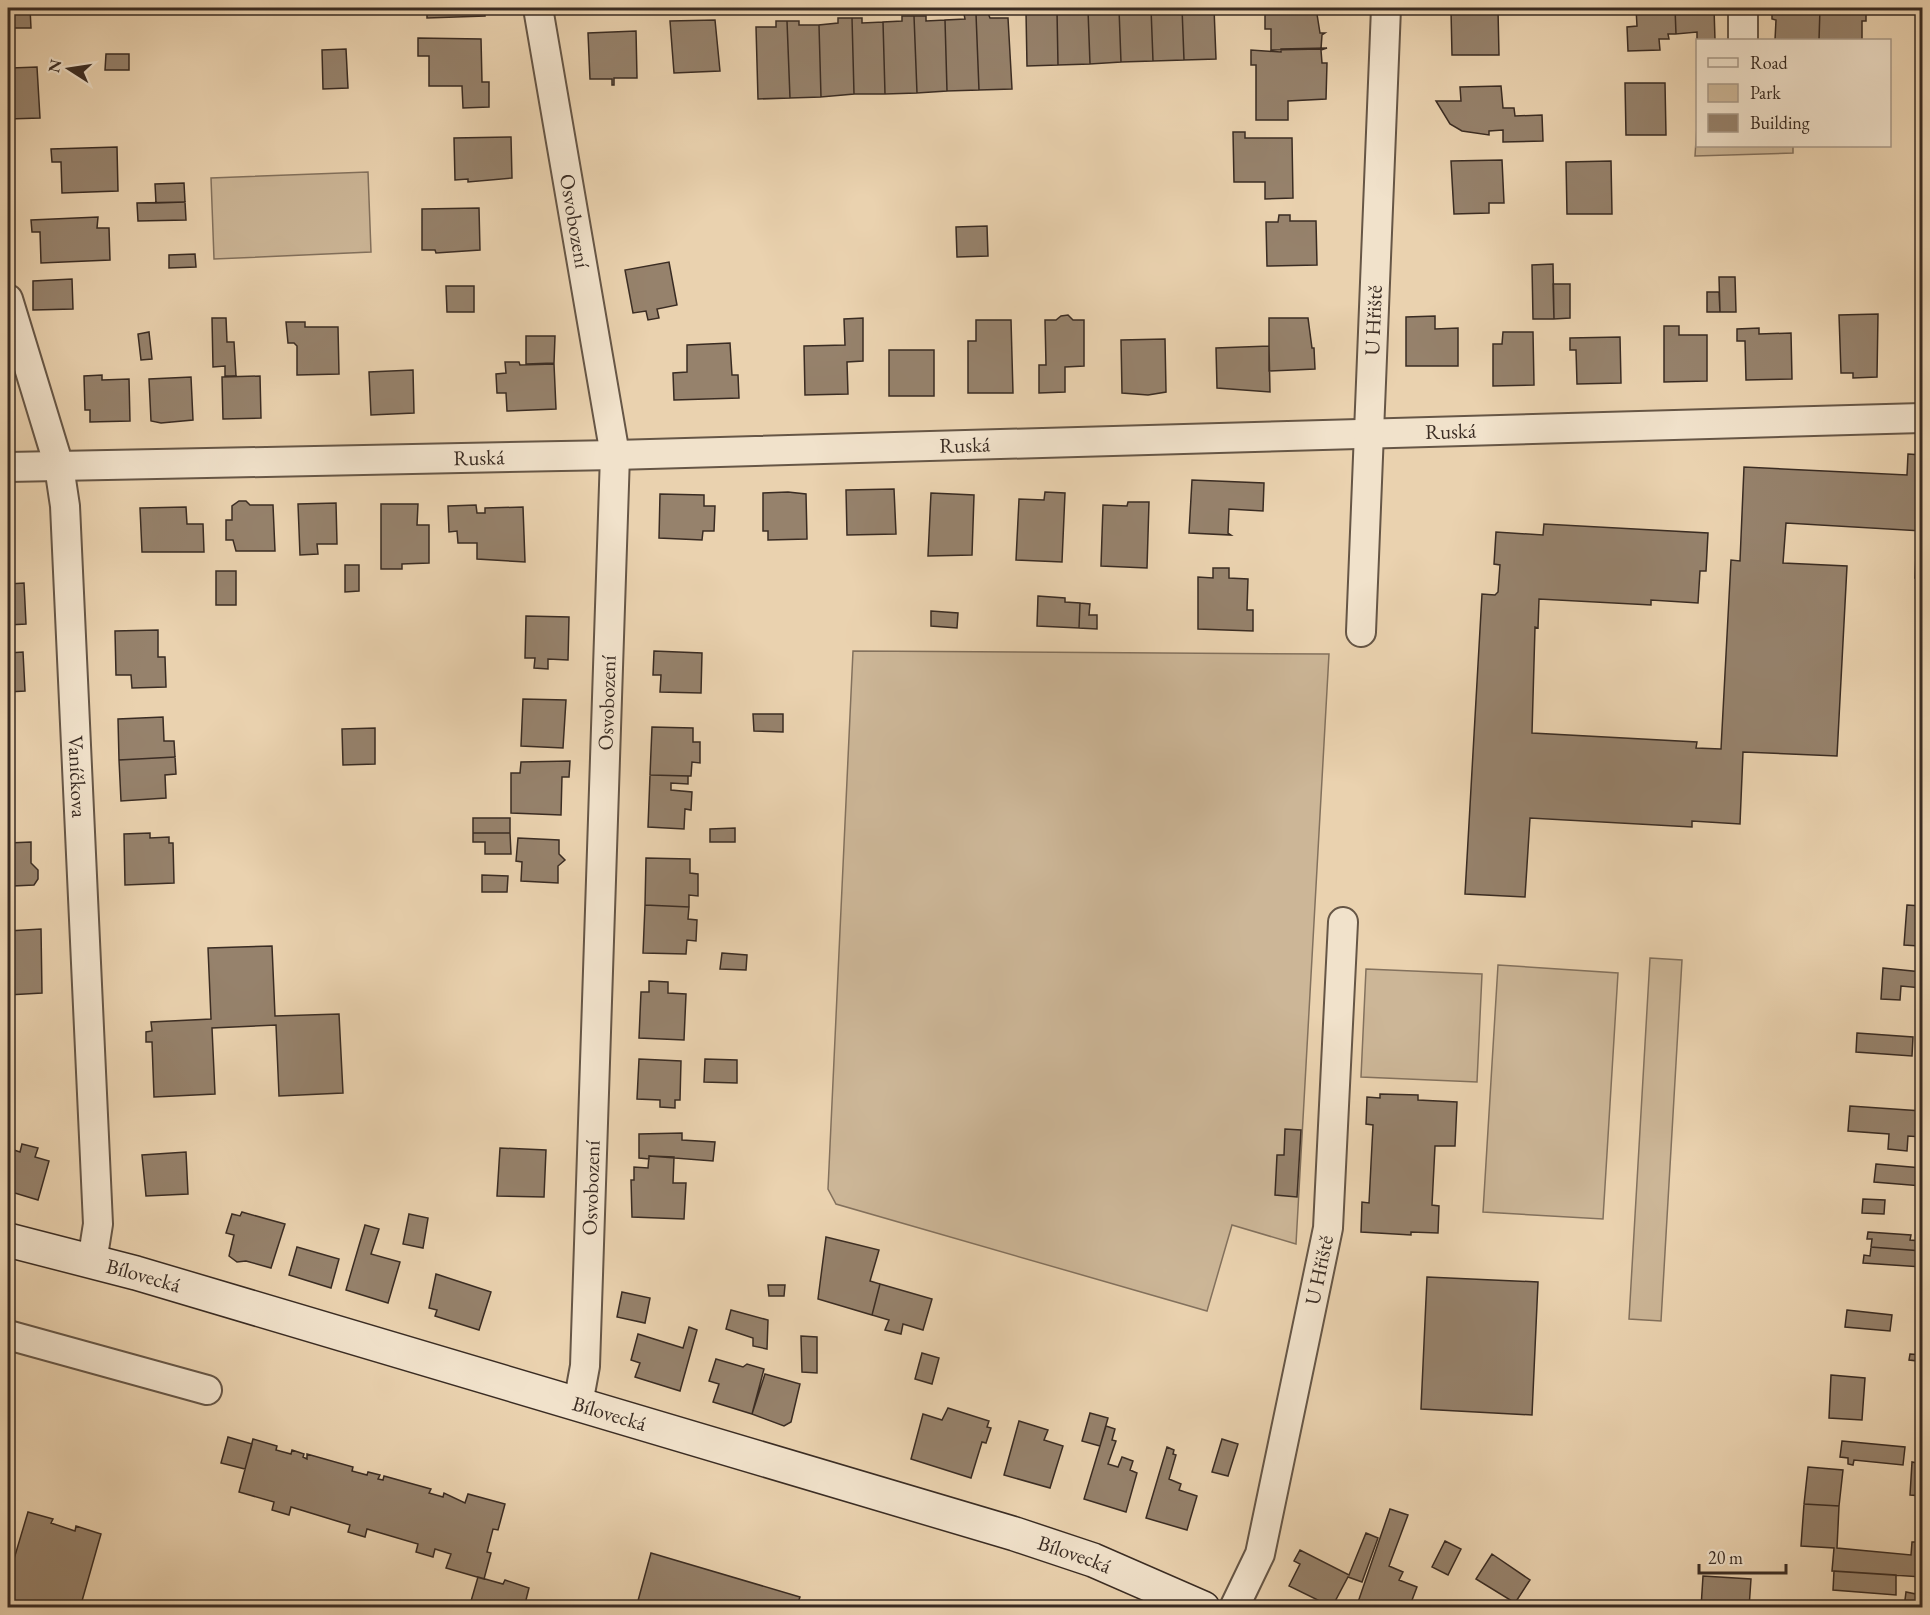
<svg xmlns="http://www.w3.org/2000/svg" width="1930" height="1615" viewBox="0 0 1930 1615" font-family="'EB Garamond',serif">
	<rect width="100%" height="100%" fill="#ead2af"/>
	<filter id="stains"><feTurbulence type="fractalNoise" baseFrequency=".00333" numOctaves="4"/><feColorMatrix values="0 0 0 0 .2 0 0 0 0 .09 0 0 0 0 .02 0 0 0 .5 -.17"/></filter>
	<radialGradient id="worn" r=".72"><stop offset=".6" stop-color="#630" stop-opacity="0"/><stop offset="1" stop-color="#630" stop-opacity=".3"/></radialGradient>
	<path fill="#ccb697" stroke="#83715d" stroke-width="1.5" d="M1697,126l1,20h95v7l-98,3z
		M368,172l3,80 -157,7 -3,-81z
		M853,651l476,3 -33,590 -64,-19 -25,86 -371,-107 -8,-15z
		M1650,958l32,2 -21,361 -32,-2z
		M1498,965l120,8 -15,246 -120,-7z
		M1366,969l116,5 -5,108 -116,-5z"/>
	<path fill="#96826c" stroke="#3a2c23" stroke-width="1.5" d="M8,8h22l1,20h-23z
		M427,8h57l1,8 -58,2z
		M1151,8l2,53 -32,1 -2,-53z
		M1151,8h31l2,52 -31,1z
		M1182,8h32l2,51 -32,1z
		M1271,8h45l4,25h5l-3,2 -1,14 -50,1v-21h-6v-18h6z
		M1636,8h39l1,26h-8l1,5h-10l1,11 -32,1 -1,-24 10,-1z
		M1675,8h39l1,32h-18v-8l-21,2z
		M1772,8h48l-1,32h-44l1,-20 -4,-1z
		M1820,8h46v13h-4v19h-43z
		M1119,9l2,53 -31,2 -2,-54z
		M1088,10l2,54 -32,1 -1,-54z
		M1498,10l1,45h-47l-1,-44z
		M1057,11l1,54 -31,1 -1,-54z
		M988,13l2,5h18l4,71 -33,1 -3,-76z
		M964,14h12l3,76 -32,1 -2,-71 20,-1z
		M902,16h12l3,77 -32,1 -2,-72 19,-1z
		M914,16h12v5l19,-1 2,71 -30,2z
		M838,18h14l2,76 -33,3 -2,-72 19,-2z
		M852,18h10v5l21,-1 2,72h-31z
		M715,20l5,51 -46,2 -4,-52z
		M776,21h11l3,77 -32,1 -2,-72h20z
		M787,21h12v4h20l2,72 -31,1z
		M636,31l1,47h-23v7h-2v-6h-22l-2,-46z
		M418,38l63,1 1,43h7v25l-26,1 -1,-22h-33v-30h-11z
		M1327,48l-6,2 1,13h5l-1,36 -38,2v19h-32v-55h-5v-15l30,2v-3z
		M346,49l2,39 -25,1 -1,-39z
		M106,54h23v16h-24z
		M8,62h3v6l26,-1 3,51 -32,1z
		M1625,83h40l1,52h-40z
		M1501,86l2,22h11l1,8 27,-1 1,26 -40,1v-12l-14,1v4l-27,-4 -12,-7 -14,-23h25l-1,-14z
		M1233,132h12v6h47l1,60 -28,1v-17h-31z
		M511,137l1,41 -44,4v-3l-13,1 -1,-42z
		M117,147l1,44 -56,2 -1,-31h-9l-1,-13z
		M1502,160l2,43h-15v10l-35,1 -3,-53z
		M1611,161l1,53h-45l-1,-52z
		M184,183l1,19 -29,1 -1,-19z
		M185,202l1,18 -48,1 -1,-18z
		M479,208l1,42 -44,3 -1,-3h-13v-41z
		M1279,215h11v6h26l1,44 -50,1 -1,-44h12z
		M98,217l-1,11h12l1,32 -69,3 -1,-31h-8l-1,-12z
		M987,226l1,30 -31,1 -1,-30z
		M195,254l1,13 -27,1v-13z
		M669,262l8,43 -20,4 2,9 -11,2 -2,-9 -13,2 -8,-43z
		M1553,264l1,55h-21l-1,-54z
		M1719,277h16l1,35h-16z
		M72,279l1,30 -40,1v-29z
		M1553,284h17v34l-16,1z
		M446,286h28v26h-27z
		M1707,292h12l1,20h-13z
		M1878,314l-1,63 -24,1v-5h-12l-2,-58z
		M1068,315l5,5h11v46l-19,1v25l-26,1v-28h7l-1,-45h11l5,-4z
		M1435,316v13l23,-1v38h-52v-49z
		M212,318h14l1,24h7l2,34h-11v-10l-12,1z
		M863,318v43l-16,1 1,32 -43,1 -1,-49 41,-1 -1,-26z
		M1269,318h39l4,30h2l1,21 -46,2z
		M976,320h35l2,73h-45v-52h8z
		M286,322h19v5h33l1,47 -42,1v-29l-3,-3h-6z
		M1664,326h15v9h28v46l-43,1z
		M1759,328v6l32,-1 1,46 -46,1 -1,-39h-8v-12z
		M149,332l3,27 -11,1 -3,-26z
		M1503,332h30l1,53 -41,1v-42h9z
		M526,336h29l-1,27 -28,1z
		M1620,337l1,46 -44,1 -1,-34h-6v-12z
		M1165,339l1,53 -18,3 -26,-2 -1,-53z
		M730,343l2,32h6l1,23 -65,2 -1,-27 14,-1v-27z
		M1269,346l1,46 -53,-4 -1,-40z
		M889,350h45v46h-45z
		M505,362h14l1,3 34,-1 2,45 -49,2 -1,-18h-9l-1,-19 10,-1z
		M413,370l1,43 -43,2 -2,-43z
		M102,375v5l27,-1 1,42 -40,1v-12h-5l-1,-34z
		M260,376l1,42 -38,1 -1,-42z
		M191,377l2,43 -32,3 -10,-2 -2,-42z
		M1908,454l14,1v76l-136,-8 -3,40 64,3 -10,190 -94,-4 -3,72 -48,-3v6l-162,-9 -5,79 -60,-3 17,-300 13,1 3,-3 2,-27 -6,-1 2,-32 47,3 1,-11 164,9 -2,38h-6l-2,32 -47,-3v5l-112,-6 -1,29 -3,-1 -3,106 165,9 -1,6 25,1 10,-189 9,1 4,-94 163,8z
		M1192,480l72,3 -1,28 -34,-2 -1,24 3,2 -42,-2z
		M894,489l2,45 -49,1 -1,-45z
		M788,492l18,2 1,45 -39,1v-9h-5v-38z
		M1045,492l20,1 -3,69 -46,-2 3,-61 25,1z
		M931,493l43,2 -2,60 -44,1z
		M660,494l44,1v11h11l-1,25h-11l-1,9 -43,-2z
		M239,501h7l4,4h23l2,46h-39l-3,-11h-7v-20h6v-14z
		M1128,502h21l-2,66 -46,-2 2,-61 24,1z
		M336,503l1,41h-20l1,10 -18,1 -2,-51z
		M381,504h37l-1,21h12v38l-27,1v5h-21z
		M476,505l1,8h8v-5l38,-1 2,55 -48,-3v-16h-19l-1,-12 -8,1 -1,-26z
		M186,507l1,17h16l1,28h-62l-2,-44z
		M1917,531h5v48l-7,-1z
		M345,565h14v26l-14,1z
		M1213,568h16v10l19,1 -1,31h6v21l-55,-2v-52l15,1z
		M216,571h20v34h-20z
		M24,583l2,41 -18,1v-41z
		M1038,596l27,2v4l15,1 -1,25 -42,-2z
		M1080,603l10,1 -1,11h8v14l-18,-1z
		M931,611l27,2 -1,15 -26,-2z
		M526,616l43,1 -1,43 -20,-1v10l-14,-1 1,-10h-10z
		M158,630v27h7l1,30 -34,1 -1,-13h-15l-1,-44z
		M654,651l48,2 -1,40 -41,-1 1,-17h-8z
		M23,652l2,39 -17,1v-39z
		M523,699l43,1 -3,48 -42,-2z
		M753,714h30v18l-29,-1z
		M163,717l1,24h10l1,16 -56,3 -1,-41z
		M652,727l41,1v14h7v21l-8,-1 -1,14 -41,-1z
		M375,728v36l-32,1 -1,-36z
		M8,729h2l2,59h-4z
		M175,757l1,17 -11,1 1,23 -45,3 -2,-41z
		M570,761l-1,16h-7l-1,38 -50,-2v-40h9l1,-11z
		M650,775l38,1v8l-17,-1v7l21,2 -1,18 -6,-1 -1,20 -36,-2z
		M473,818h37v15h-37z
		M735,828v14h-25v-13z
		M1921,832h1v36h-4z
		M150,833v5l19,-1v6h4l1,40 -49,2 -1,-51z
		M473,833h37l1,21h-26v-12h-12z
		M518,838l41,2v14l6,6 -7,6v17l-37,-2 1,-19 -6,-1z
		M31,842v21l7,7v9l-4,6 -21,1v10h-5v-53z
		M646,858l44,1v14l8,1v22l-9,-1v12l-44,-2z
		M482,875l26,1 -1,16h-25z
		M645,905l44,2 -1,12 9,1 -1,21 -9,-1 -1,14 -43,-1z
		M1907,905l15,1 -3,40 -15,-1z
		M41,929l1,64 -34,2v-64z
		M272,946l3,70 64,-2 4,79 -64,3 -3,-71 -64,3 3,66 -61,3 -2,-55h-6v-10l6,-1 -1,-9 60,-3 -3,-71z
		M722,953l25,2 -1,15 -26,-1z
		M1883,968l39,4v16l-21,-2 -1,14 -19,-1z
		M649,981l19,1v11l18,1 -2,46 -45,-2 2,-46h8z
		M1857,1033l56,4 -1,19 -56,-4z
		M639,1059l42,2 -1,39h-5v8l-15,-1v-7l-23,-1z
		M705,1059l32,1v23l-33,-1z
		M1380,1094l38,1v5l39,2 -2,44h-20l-3,59 7,1 -1,27 -27,-1v3l-50,-3 1,-30 7,1 4,-78 -7,-1 1,-27 13,1z
		M1850,1106l72,5v26l-14,-1 -1,15 -19,-2 1,-15 -41,-3z
		M1285,1129l16,1 -4,67 -22,-2 2,-40h7z
		M682,1133v7l33,2 -2,19 -64,-5v3l-10,-1v-24z
		M22,1144l16,4 -3,9 14,4 -11,39 -30,-9v-43l12,4z
		M500,1148l46,2 -2,47 -47,-1z
		M186,1152l2,42 -42,2 -4,-41z
		M649,1156l25,1 -1,26h13l-2,36 -52,-2 -1,-37h3v-13l14,1z
		M1876,1164l46,4v18l-48,-4z
		M1863,1199l22,1 -1,14 -22,-1z
		M242,1212l43,12 -14,44 -25,-7 -9,1 -8,-6 5,-21 -8,-2 6,-19 8,2z
		M409,1214l19,4 -5,30 -20,-4z
		M365,1225l14,4 -8,25 29,8 -12,41 -42,-13z
		M1868,1232l43,3 -1,5 12,1v10l-51,-4 1,-8h-5z
		M826,1237l53,13 -9,31 10,3 -8,31 -54,-16z
		M297,1247l42,12 -8,29 -42,-13z
		M1871,1247l51,4v16l-59,-4 1,-8 6,1z
		M436,1274l55,18 -12,38 -44,-14 2,-6 -8,-2z
		M1427,1277l111,5 -6,133 -111,-6z
		M880,1284l52,15 -9,31 -20,-6 -2,10 -16,-4 4,-10 -17,-5z
		M768,1285h17l-1,11h-15z
		M622,1292l28,6 -5,25 -28,-6z
		M731,1310l37,10 -1,29 -14,-3v-8l-27,-9z
		M1847,1310l45,5 -2,16 -45,-4z
		M689,1327l8,3 -17,61 -45,-14 5,-14 -9,-3 7,-26 45,14z
		M801,1336l16,1v36l-15,-1z
		M922,1353l17,5 -7,26 -17,-5z
		M1910,1354l12,1v18h-6l1,-12 -8,-1z
		M716,1359l27,8 4,-3 17,5 -12,45 -39,-12 6,-18 -10,-3z
		M765,1374l35,10 -9,38 -7,4 -32,-12z
		M1831,1375l34,3 -3,42 -33,-2z
		M948,1408l41,13 -2,6 4,1 -5,15 -4,-1 -11,36 -60,-19 12,-45 19,6z
		M1090,1413l18,5 -8,28 -18,-5z
		M1019,1421l29,9 -4,10 19,6 -13,42 -46,-13z
		M1106,1426l9,3 -3,11 4,1 -8,23 10,3 4,-10 11,4 -3,9 7,3 -11,39 -42,-13z
		M228,1437l24,7 -7,25 -24,-6z
		M253,1439l24,7 -1,4 15,4 1,-4 12,4 -1,3 4,2v-5l46,13 -1,4 15,4 1,-3 12,3 -2,4 5,1 1,-4 47,13 -2,4 14,4 1,-4 21,10 3,-9 37,10 -7,26 -5,-1 -6,23 4,1 -7,26 -38,-11 5,-14 -16,-5 -2,8 -17,-5 2,-8 -51,-15 -2,8 -17,-5 2,-7 -59,-18 -2,8 -17,-5 2,-8 -35,-10z
		M1222,1439l16,5 -10,32 -16,-4z
		M1842,1441l63,6 -2,18 -49,-5 -1,5 -5,-1v-6l-8,-1z
		M1167,1447l7,3 -1,4 3,1 -7,24 12,5 -2,6 18,6 -10,34 -41,-12z
		M1922,1456v40l-12,-1 2,-33 10,2z
		M1808,1467l35,3 -4,36 -35,-2z
		M1804,1504l35,2 -2,42 74,7 1,-13h5v-12h5v47l-90,-6 2,-23 -33,-2z
		M1390,1509l18,6 -19,51 14,6 -4,8 18,7 -8,21h-53z
		M28,1512l25,7 -2,4 24,8 1,-5 25,8 -21,74 -72,-3v-26z
		M1366,1533l12,5 -16,44 -14,-5 -16,30 -43,-21 11,-22 -6,-3 6,-11 49,25z
		M1445,1541l16,8 -13,26 -16,-8z
		M651,1553l149,44 -4,11h-160z
		M1492,1554l38,26 -15,23 -39,-24z
		M1834,1571l62,4v20l-63,-5z
		M1703,1576l48,3 -2,29h-48z
		M478,1577l25,7 2,-4 24,8 -5,20h-55z
		M1917,1577h5v31h-18l2,-16 10,2z"/>
	<g fill="none" stroke-linecap="round" stroke-linejoin="round">
		<defs>
			<g id="minor">
				<path id="s1" d="M538,8l77,447 -30,911 -7,38"/>
				<path d="M1743,40v-32"/>
				<path id="s2" d="M8,299l51,167 6,40 33,718 -6,38"/>
				<path id="s3" d="M8,467l607,-12 1307,-37"/>
				<path id="s4" d="M1361,632l25,-624"/>
				<path d="M8,1335l199,55"/>
				<path id="s5" d="M1234,1608l26,-54 68,-326 15,-306"/>
			</g>
			<g id="secondary">
				<path id="s6" d="M8,1240l128,33 879,261 78,26 110,48"/>
			</g>
		</defs>
		<use href="#minor" stroke="#665646" stroke-width="32"/>
		<use href="#secondary" stroke="#3a2c23" stroke-width="36"/>
		<use href="#minor" stroke="#f1e2cb" stroke-width="28"/>
		<use href="#secondary" stroke="#f1e2cb" stroke-width="33"/>
	</g>
	<g text-anchor="middle" stroke-width="4.5" stroke-linejoin="round" paint-order="stroke">
		<g font-size="21" fill="#3a2c23" stroke="#f1e2cb">
			<text dy="7" stroke="none"><textPath href="#s1" startOffset="216">Osvobození</textPath></text>
			<text dy="7" stroke="none"><textPath href="#s4" startOffset="312">U Hřiště</textPath></text>
			<text dy="7" stroke="none"><textPath href="#s3" startOffset="1443">Ruská</textPath></text>
			<text dy="7" stroke="none"><textPath href="#s3" startOffset="957">Ruská</textPath></text>
			<text dy="7" stroke="none"><textPath href="#s3" startOffset="471">Ruská</textPath></text>
			<text transform="translate(607 703) rotate(-88)" y="7">Osvobození</text>
			<text dy="7" stroke="none"><textPath href="#s2" startOffset="486">Vaníčkova</textPath></text>
			<text transform="translate(591 1188) rotate(-88)" y="7">Osvobození</text>
			<text dy="7" stroke="none"><textPath href="#s5" startOffset="350">U Hřiště</textPath></text>
			<text dy="7" stroke="none"><textPath href="#s6" startOffset="140">Bílovecká</textPath></text>
			<text dy="7" stroke="none"><textPath href="#s6" startOffset="626">Bílovecká</textPath></text>
			<text dy="7" stroke="none"><textPath href="#s6" startOffset="1112">Bílovecká</textPath></text>
		</g>
	</g>
	<rect width="1930" height="1615" fill="none" stroke="#ead2af" stroke-width="30"/>
	<rect x="9" y="9" width="1912" height="1597" fill="none" stroke="#3a2c23" stroke-width="3"/>
	<rect x="15" y="15" width="1900" height="1585" fill="none" stroke="#3a2c23" stroke-width="1.5"/>
	<rect x="1696" y="39" width="195" height="108" fill="#f1e2cb" stroke="#a89988" stroke-width="1.5"/>
	<rect x="1708" y="58" width="30" height="9" fill="#f1e2cb" stroke="#a89988" stroke-width="1.5"/>
	<text x="1750" y="69" font-size="18" fill="#3a2c23">Road</text>
	<rect x="1708" y="84" width="30" height="18" fill="#ccb697" stroke="#a89988" stroke-width="1.5"/>
	<text x="1750" y="99" font-size="18" fill="#3a2c23">Park</text>
	<rect x="1708" y="114" width="30" height="18" fill="#96826c" stroke="#a89988" stroke-width="1.5"/>
	<text x="1750" y="129" font-size="18" fill="#3a2c23">Building</text>
	<g transform="translate(69 69) rotate(282)" stroke="#f1e2cb" stroke-width="4.5" paint-order="stroke">
	<path d="M0-4.5L10 22L0 15L-10 22Z" fill="#3a2c23"/>
	<text y="-9" font-size="16" font-weight="bold" text-anchor="middle" fill="#3a2c23">N</text>
	</g>
	<path d="M1699 1564v9h87v-9" fill="none" stroke="#3a2c23" stroke-width="3"/>
	<text x="1708" y="1564" font-size="18" fill="#3a2c23" stroke="#f1e2cb" stroke-width="4.5" paint-order="stroke">20 m</text>
	<rect width="100%" height="100%" filter="url(#stains)"/>
	<rect width="100%" height="100%" fill="url(#worn)"/>
</svg>
